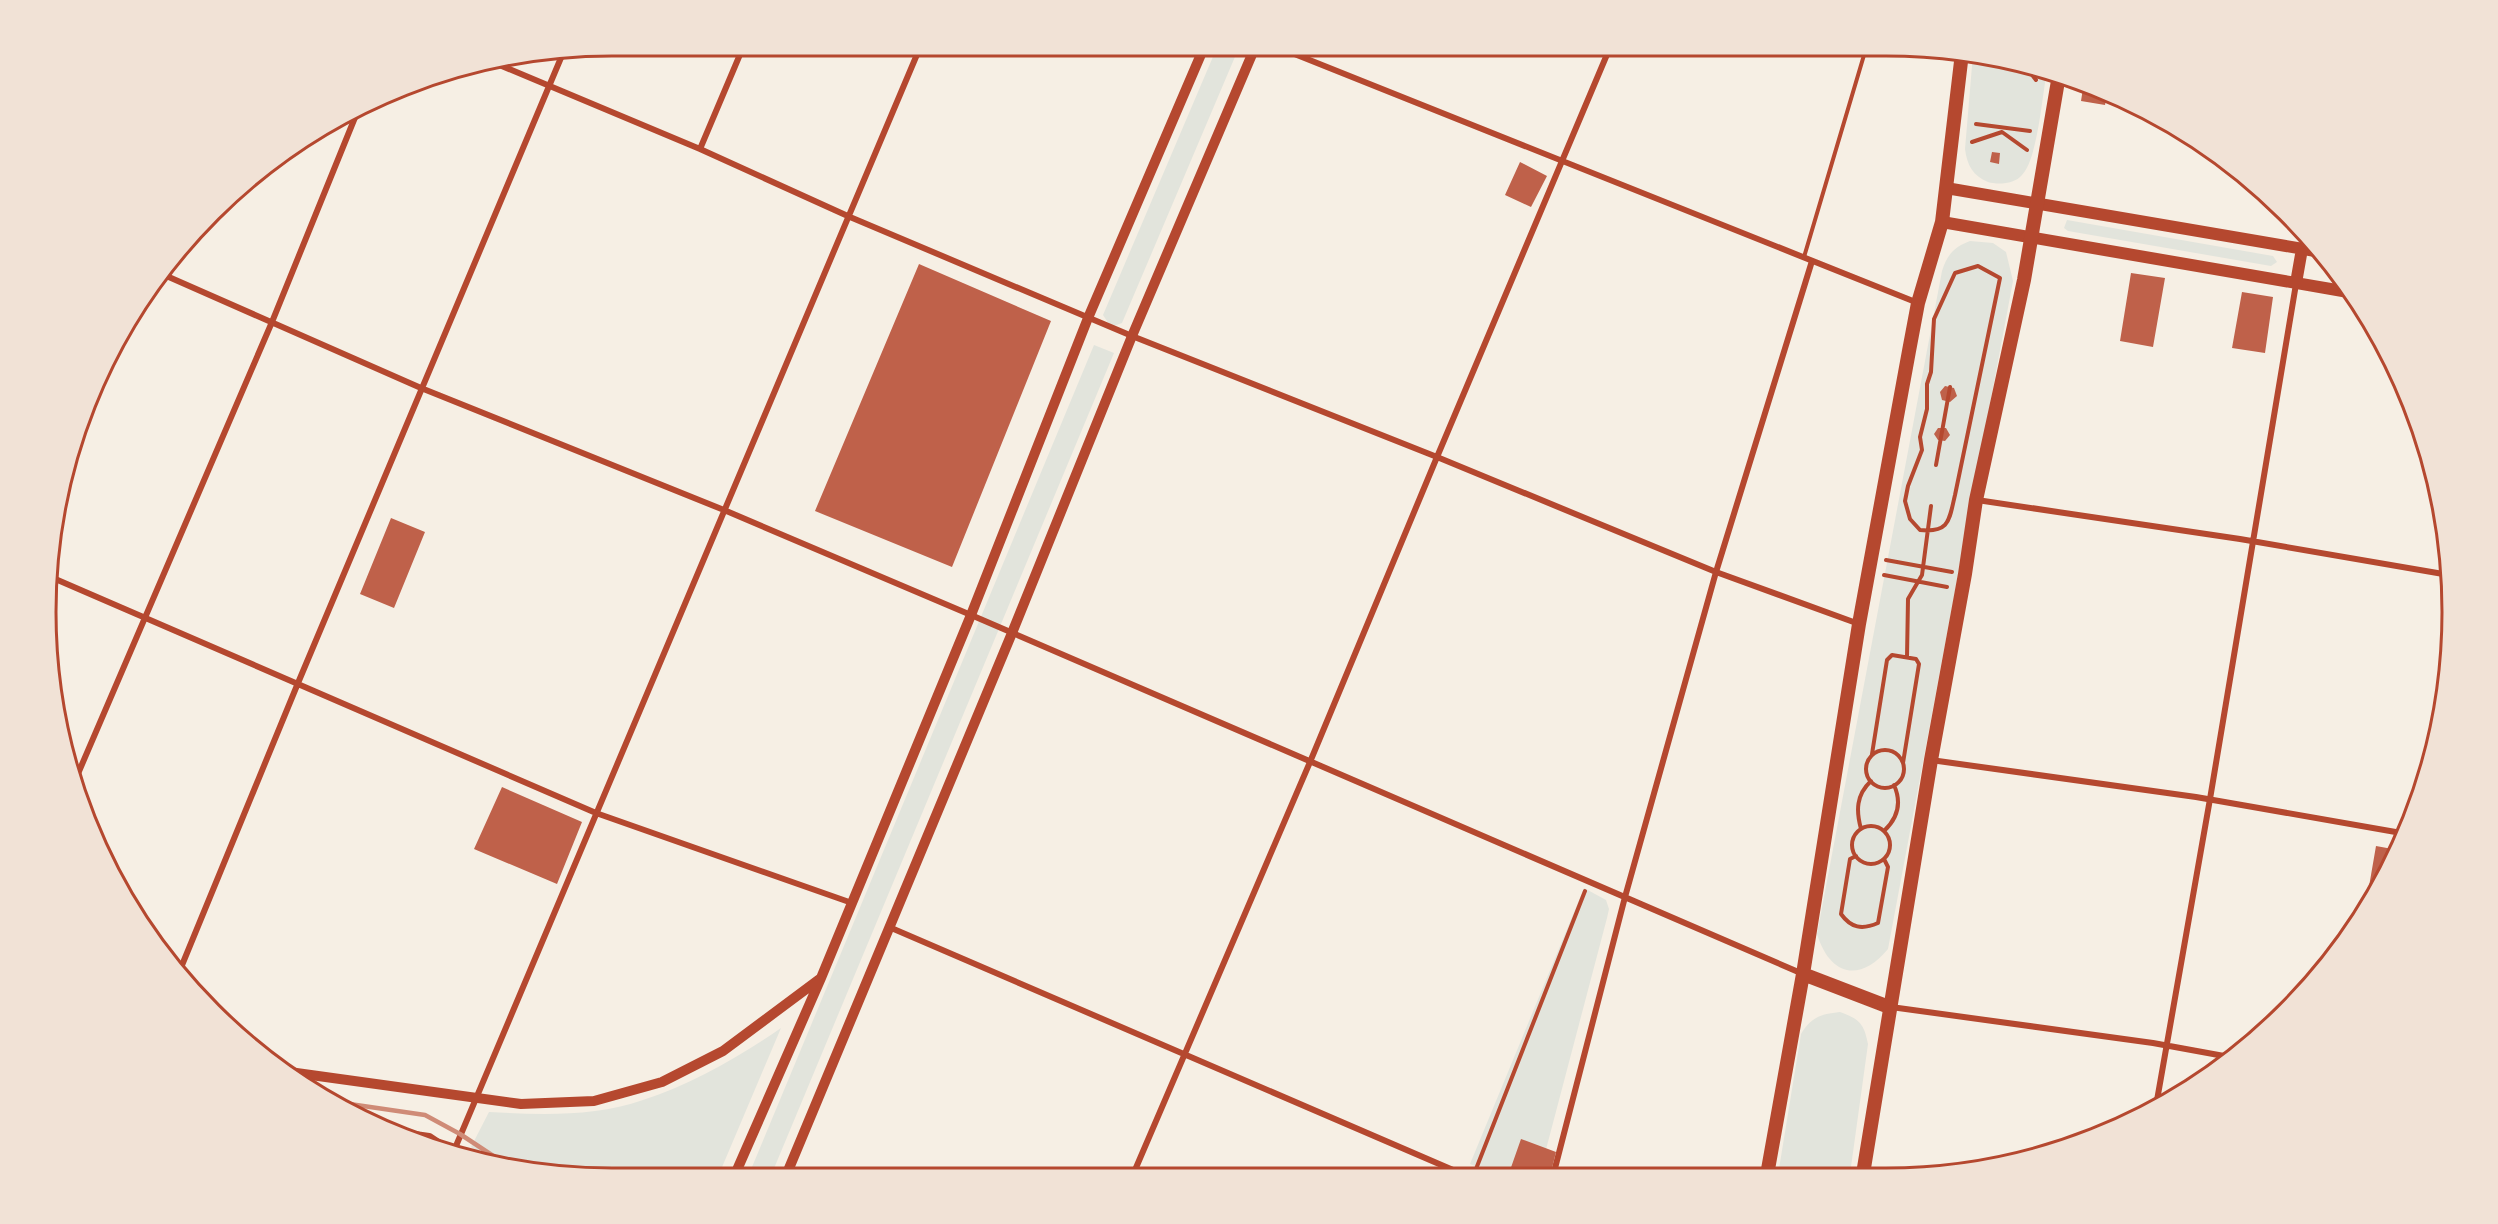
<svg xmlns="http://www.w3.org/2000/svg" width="2498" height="1224" viewBox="0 0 2498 1224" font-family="'Asap Condensed',sans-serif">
	<rect width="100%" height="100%" fill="#f6efe4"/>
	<path fill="#e2e4dc" d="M1218,45h22l-118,278 -11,4 -8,-12z
		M1973,54l24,2 50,15c-5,25 -9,87 -25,104 -7,9 -24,10 -34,7 -15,-6 -21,-17 -23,-33z
		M2067,220l206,36 4,6 -6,4 -203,-35 -4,-3z
		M1970,241l23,2 13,9 7,29 -125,668c-28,34 -58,27 -71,-15l125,-663c5,-16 12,-24 28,-30z
		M1094,345l20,8 -344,825 -23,1z
		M1584,888l22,12 3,9 -2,9 -68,258h-39l-30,-12z
		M1840,1012c19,7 24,11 28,32l-18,130 -72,1 23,-141c10,-17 20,-20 39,-22z
		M781,1028l-64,151h-105l-111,-11 -30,-21 18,-35c51,3 106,5 154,-12 49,-16 96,-43 138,-72z"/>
	<path fill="#bf614a" d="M1115,45h23l-4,8z
		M2084,82l19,6 28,15 -25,-3 -1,5 -24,-4z
		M1992,152l8,1 -1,11 -9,-2z
		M1520,162l27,14 -16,31 -26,-12z
		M919,264l132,57 -99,246 -137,-56z
		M2131,273l34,5 -12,69 -33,-6z
		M2242,292l31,5 -8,56 -33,-5z
		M1945,386l9,2 3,8 -7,6 -8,-2 -2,-8z
		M1938,428h8l4,7 -5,6 -7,-1 -4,-6z
		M391,518l34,14 -31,76 -34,-14z
		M502,787l80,35 -25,62 -83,-35z
		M2376,846l22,4 -31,54h-1z
		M1521,1139l35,13 -6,24h-42z"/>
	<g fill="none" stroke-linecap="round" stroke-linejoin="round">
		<path stroke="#b5482f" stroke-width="4" d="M2024,64l12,16
			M1976,124l54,7
			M1972,142l30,-10 25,18
			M1978,266l22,12 -45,217c-6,25 -5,38 -35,35l-10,-11 -5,-18 3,-15 14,-36 -2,-13 7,-28v-25l4,-12 3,-53 21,-46z
			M1936,465l14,-78
			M1886,560l66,12
			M1884,575l63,12
			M1907,657l1,-58 14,-24 9,-69
			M1866 769a19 19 0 1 1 38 0a19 19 0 1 1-38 0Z
			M1872,754l15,-94 5,-5 24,4 3,5 -16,99
			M1852 845a19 19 0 1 1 38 0a19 19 0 1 1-38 0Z
			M1861,829c-5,-18 -5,-34 10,-48
			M1884,831c14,-13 18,-28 10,-46
			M1856,856l-6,3 -9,55c10,14 21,16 37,9l10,-56 -4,-8
			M1476,1169l109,-278"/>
		<path stroke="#b5482f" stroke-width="4" d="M1804,257l63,-212"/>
		<path stroke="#b5482f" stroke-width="6" d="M1272,45l646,258
			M497,64l203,85 150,68 282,119 305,121 279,115 143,52
			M700,149l44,-104
			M2302,248l3,-15
			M162,274l259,114 303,122 247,105 832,359
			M1977,500l263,39 209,36
			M53,578l543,235 256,90
			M1931,760l265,37 211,37
			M77,776l195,-454 84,-207
			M889,927l578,249
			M180,970l118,-287 265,-630
			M1891,1007l262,36 82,15
			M2156,1106l54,-307 86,-515
			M453,1153l468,-1108
			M1553,1176l72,-279 91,-325 96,-311
			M1132,1177l178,-415 127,-305 174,-412"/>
		<path stroke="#b5482f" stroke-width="10" d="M282,1071l239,33 73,-3 68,-19 61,-31 98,-73
			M387,1132l42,6 24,16
			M785,1178l227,-545 120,-297 124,-291
			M733,1179l88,-201 150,-363 117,-297 117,-273"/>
		<path stroke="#b5482f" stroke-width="12" d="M1946,188l375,64
			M1942,222l412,71
			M2296,283l6,-34"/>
		<path stroke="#b5482f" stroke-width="14" d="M1803,974l86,33
			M1863,1174l68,-414 34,-186 11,-74 48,-220 35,-205
			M1767,1175l36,-201 56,-350 50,-273 9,-48 24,-81 20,-169"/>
		<path stroke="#cf8b77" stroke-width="4.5" d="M329,1101l96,14 35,19 53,35"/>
	</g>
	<path d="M0 0H2498V1224H0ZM612 56H1886A556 556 0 0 1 2442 612V612A556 556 0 0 1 1886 1168H612A556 556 0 0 1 56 612V612A556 556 0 0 1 612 56Z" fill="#f1e2d6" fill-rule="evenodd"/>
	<path fill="none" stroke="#b5482f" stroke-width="3" d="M612 56H1886A556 556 0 0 1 2442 612V612A556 556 0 0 1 1886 1168H612A556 556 0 0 1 56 612V612A556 556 0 0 1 612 56Z"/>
</svg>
